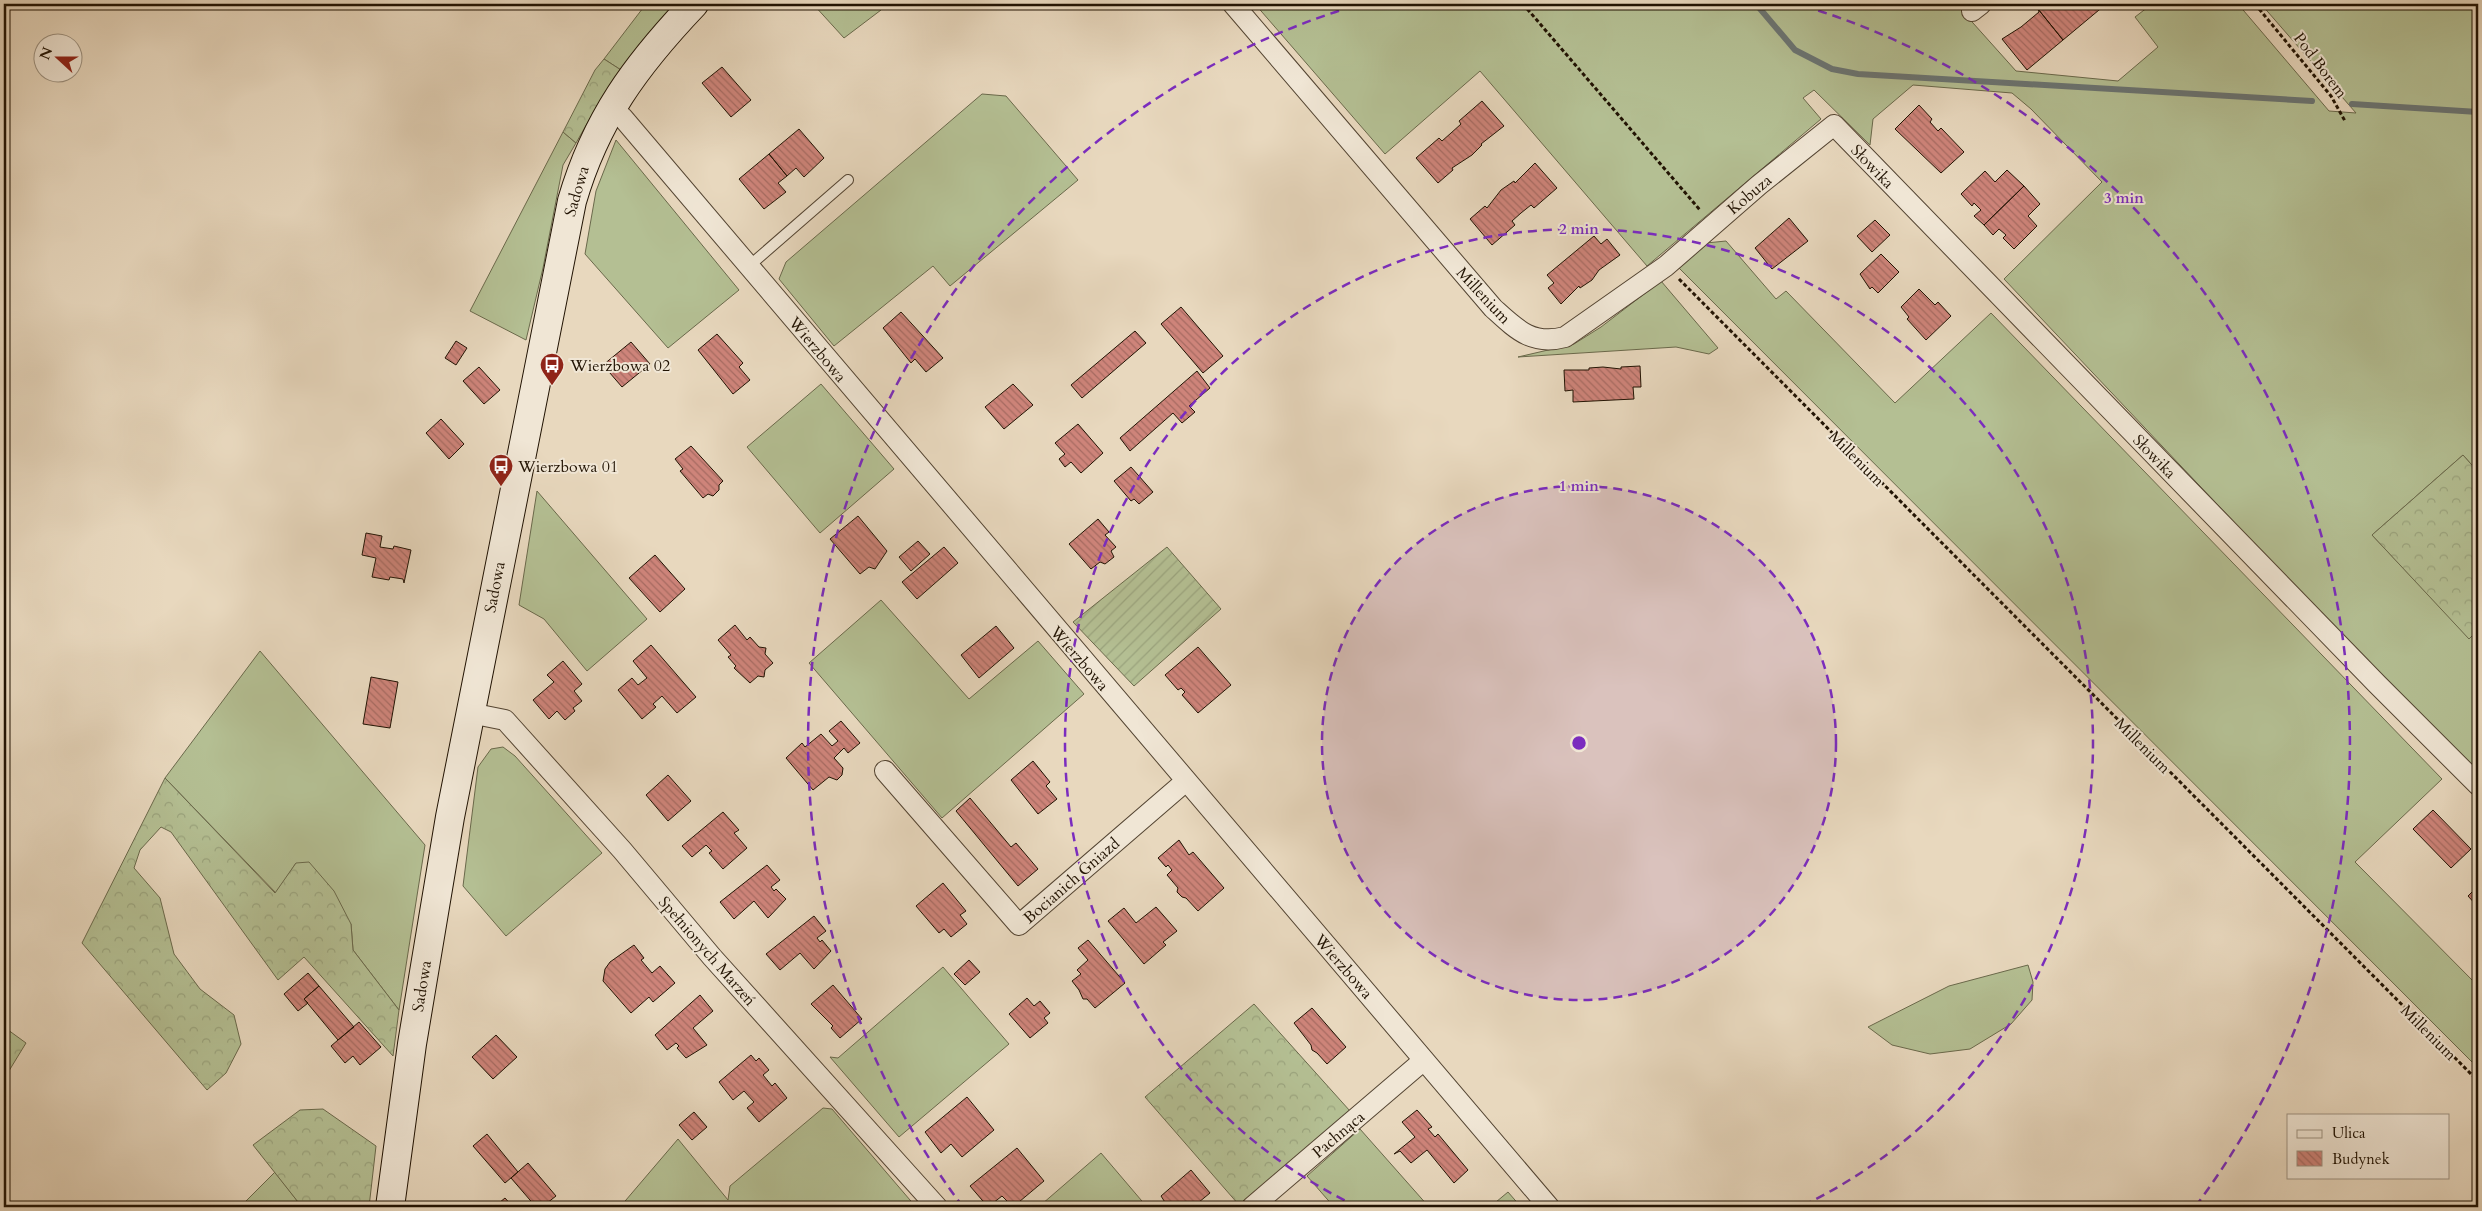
<svg xmlns="http://www.w3.org/2000/svg" width="2482" height="1211" viewBox="0 0 2482 1211" font-family="Cardo,serif">
	<defs>
		<pattern id="forest-crowns" width="20" height="18" patternUnits="userSpaceOnUse" patternTransform="scale(1.25)"><rect width="20" height="18" fill="#b4bf93"/><path d="M2 6a3 3 0 1 1 6 0M12 15a3 3 0 1 1 6 0" fill="none" stroke="#9aa37d"/></pattern>
		<pattern id="garden-furrows" width="10" height="10" patternUnits="userSpaceOnUse" patternTransform="scale(1.25)"><rect width="10" height="10" fill="#b4bf93"/><path d="M-1 1l2-2M0 10L10 0M9 11l2-2" fill="none" stroke="#9aa37d"/></pattern>
		<pattern id="building-back-hatch" width="6" height="6" patternUnits="userSpaceOnUse" patternTransform="scale(1.25)"><rect width="6" height="6" fill="#ce847a"/><path d="M-1 5l2 2M0 0l6 6M5-1l2 2" fill="none" stroke="#a76b62"/></pattern>
	</defs>
	<rect width="100%" height="100%" fill="#e8d8be"/>
	<filter id="stains"><feTurbulence type="fractalNoise" baseFrequency=".004" numOctaves="4"/><feColorMatrix values="0 0 0 0 .2 0 0 0 0 .09 0 0 0 0 .02 0 0 0 .5 -.17"/></filter>
	<radialGradient id="worn" r=".72"><stop offset=".6" stop-color="#630" stop-opacity="0"/><stop offset="1" stop-color="#630" stop-opacity=".3"/></radialGradient>
	<path fill="#b4bf93" stroke="#6a694b" d="M646,4h32l-57,66 -17,-11z
		M813,4h62l6,6 -37,28z
		M1255,4h701l60,67 102,10 40,-34 -23,-30 17,-13h86l91,107 27,2 -95,-109h217v468l-15,-17 -91,80 97,103 9,-8v144l-175,-179 -299,-316 98,-97 -71,-73 -19,-16 -99,-8 -40,34 -3,26 -56,-55 -11,8 18,21 -174,147 -167,-195 -95,83z
		M982,94l24,2 72,84 -128,106 -17,-20 -99,80 -55,-67 7,-17z
		M563,132l13,11 -13,22 -20,103 -17,72 -56,-29z
		M616,140l123,150 -71,58 -83,-94 11,-63z
		M1726,241l50,58 10,-8 109,112 96,-90 451,466 -87,83 123,124v82l-800,-801 28,-24z
		M1661,281l57,67 -9,6 -33,-7 -158,10 56,-13 27,-17z
		M821,384l73,85 -74,64 -73,-86z
		M537,491l110,128 -60,52 -43,-52 -25,-14z
		M881,600l88,99 69,-58 46,53 -142,124 -133,-155z
		M260,651l165,194 -26,165 -46,-60 -2,-26 -55,-61 -20,30 -111,-115z
		M503,747l12,9 87,97 -96,83 -43,-50 15,-119 13,-18z
		M2028,965l5,17 -1,18 -21,24 -41,25 -40,5 -38,-9 -24,-18 81,-41z
		M943,967l66,77 -110,93 -69,-80 8,1z
		M823,1108l9,1 84,98h-296l58,-68 50,61 2,-14z
		M1360,1129l69,78h-95l-27,-31z
		M1101,1153l46,54h-102l-3,-3z
		M275,1172l27,35h-62z
		M1508,1192l13,15h-31z"/>
	<path fill="url(#forest-crowns)" stroke="#6a694b" d="M604,59l17,11 -20,29 -25,44 -13,-11 32,-62z
		M2463,455l15,17v158l-9,9 -97,-104z
		M165,778l110,115 21,-30 13,-1 25,29 17,33 2,26 46,60 -6,46 -89,-99 -26,23 -107,-148 -10,-5 -21,23 -6,18 26,30 14,56 26,35 34,26 7,29 -15,29 -19,17 -125,-147z
		M1254,1004l96,107 -111,94 -94,-108z
		M4,1027l22,16 -22,36z
		M323,1109l53,37 -7,61h-67l-49,-62 47,-35z"/>
	<path fill="url(#garden-furrows)" stroke="#6a694b" d="M1167,547l54,62 -87,77 -61,-64z"/>
	<g fill="none" stroke-linecap="round" stroke-linejoin="round">
		<path stroke="#6b7573" stroke-width="6" d="M1756,4l39,46 37,19 26,5 454,27
			M2352,104l126,8"/>
	</g>
	<path fill="url(#building-back-hatch)" stroke="#211303" d="M2045,4h48l6,6 -36,30 -25,-31z
		M2093,4h14l-8,6z
		M2038,9l25,31 -36,30 -25,-31 19,-12 18,-15z
		M722,67l29,33 -20,17 -29,-34z
		M1482,101l22,25 -23,18 1,1 -10,10 -20,13 1,2 -15,13 -22,-25 23,-20 3,3 9,-8 10,-9 -2,-3z
		M1919,105l13,14 -2,3 8,9 3,-3 23,24 -23,21 -46,-44z
		M799,129l25,29 -20,19 -8,-9 -9,8 -18,-22z
		M769,154l18,22 -9,7 8,9 -22,17 -25,-30z
		M1535,163l22,25 -23,20 -3,-3 -10,8 -9,8 3,4 -23,20 -22,-26 15,-13 2,2 14,-18 13,-9 1,2z
		M2007,170l17,16 -40,39 -10,-9 7,-6 -7,-7 -2,3 -11,-12 24,-23 10,11z
		M2024,186l16,18 -12,12 9,10 -23,23 -11,-11 3,-3 -7,-6 -6,6 -9,-10z
		M1789,218l19,23 -36,28 -17,-21z
		M1875,220l15,15 -18,17 -15,-16z
		M1594,236l7,8 6,-5 13,16 -21,15 -7,10 -12,8 -1,-2 -18,18 -13,-16 6,-5 -7,-8z
		M1881,254l18,18 -21,21 -6,-6 -2,2 -10,-15z
		M1919,289l16,16 3,-3 13,14 -25,24 -19,-21 2,-2 -8,-10z
		M1181,307l42,49 -20,17 -42,-49z
		M901,312l42,46 -17,14 -11,-13 -4,4 -28,-35z
		M1135,331l11,12 -64,55 -11,-13z
		M717,334l26,29 -4,4 11,13 -17,14 -35,-44z
		M456,341l11,7 -11,17 -11,-7z
		M631,342l19,22 -28,23 -19,-22z
		M1640,366l1,21h-8l1,12 -61,3v-12l-8,1 -1,-21h25v-2l14,-1 18,2v-2z
		M479,367l21,23 -16,14 -21,-23z
		M1197,371l13,17 -21,18 6,6 -13,11 -9,-10 -43,38 -10,-13z
		M1013,384l20,21 -29,24 -19,-22z
		M441,419l23,25 -15,15 -23,-26z
		M1078,424l25,29 -22,20 -10,-11 -6,5 -6,-8 6,-5 -10,-11z
		M691,446l32,35 -4,4v5l-6,6 -5,-2 -5,4 -23,-27 3,-2 -8,-10z
		M1131,467l22,25 -14,12 -5,-5 -3,2 -17,-20z
		M858,516l29,35 -12,18 -6,-2 -9,7 -30,-35z
		M1098,519l11,13 -4,3 11,12 -5,4 3,6 -9,7 -5,-2 -9,7 -22,-25z
		M366,533l16,3 -2,11 13,2 1,-3 17,4 -7,33 -1,-4 -13,-2 -1,3 -17,-3 4,-19 -14,-3z
		M918,541l12,13 -19,17 -12,-14z
		M944,547l14,16 -41,36 -15,-17z
		M655,555l30,34 -25,23 -31,-34z
		M735,625l12,15 3,-3 9,10 7,1 -1,6 8,9 -8,7 -1,7 -6,-1 -8,7 -16,-15 2,-2 -8,-9 3,-2 -13,-15z
		M996,626l18,22 -35,30 -18,-23z
		M651,645l45,52 -19,16 -15,-17 -9,8 3,3 -14,12 -24,-29 14,-12 6,7 9,-7 -14,-17z
		M1198,647l33,38 -33,28 -16,-18 3,-3 -4,-4 -3,2 -13,-15z
		M563,661l19,23 -8,7 8,10 -9,7 2,3 -10,9 -8,-9 -8,8 -16,-19 21,-18 -7,-7z
		M371,677l27,5 -8,46 -27,-4z
		M841,721l19,22 -12,10 -4,-5 -10,10 9,10 -1,7 -5,5 -8,-3 -16,13 -27,-32 16,-15 3,4 16,-13 11,12 6,-5 -9,-10z
		M1033,761l17,21 -4,4 11,13 -19,15 -27,-34z
		M668,775l23,26 -23,20 -22,-26z
		M970,798l41,49 5,-4 22,26 -20,17 -62,-75z
		M2433,810l38,39 -20,19 -38,-39z
		M723,812l16,18 -5,3 13,15 -24,21 -14,-16 3,-2 -6,-6 -14,12 -10,-11z
		M1179,840l10,15 4,-3 31,36 -26,23 -12,-13 -4,-1 -5,-5 1,-4 -11,-13 5,-5 -4,-5 -2,2 -8,-9z
		M767,865l13,15 -9,7 3,4 2,-2 10,10 -18,19 -14,-17 -20,18 -14,-17z
		M943,883l23,28 -6,4 7,9 -16,13 -7,-8 -5,4 -23,-27z
		M2478,886v21l-10,-11z
		M1156,907l21,24 -14,11 3,3 -22,19 -36,-43 16,-13 12,15z
		M814,916l12,15 -9,7 3,4 2,-2 9,11 -17,18 -14,-16 -20,17 -14,-16z
		M1088,940l37,43 -30,25 -8,-9h-4l-4,-9 -7,-9 9,-7 -4,-4 11,-10 -10,-12z
		M634,945l10,13 -3,2 11,13 8,-7 15,17 -22,19 -4,-5 -18,16 -28,-32 2,-12 5,-7z
		M969,960l11,12 -15,13 -11,-11z
		M308,973l11,13 -15,13 4,4 -10,8 -14,-17z
		M833,985l29,34 -22,19 -9,-10 2,-2 -22,-22z
		M319,986l35,41 -16,13 -34,-41z
		M700,995l13,16 -20,17 14,17 -21,13 -9,-10 2,-2 -3,-3 -9,7 -12,-15z
		M1027,998l7,8 6,-5 10,12 -6,5 4,5 -18,15 -21,-24z
		M1312,1008l34,39 -19,17 -10,-11 -5,-3 -1,-5 -17,-22z
		M359,1022l22,25 -21,18 -7,-9 -8,7 -14,-17z
		M496,1035l21,22 -24,22 -21,-22z
		M751,1055l5,6 3,-3 10,12 -6,5 9,11 3,-3 12,15 -28,24 -12,-14 7,-6 -10,-11 -11,9 -14,-18z
		M967,1097l27,33 -32,27 -11,-13 -10,9 -16,-21z
		M1417,1110l15,17 -4,2 7,8 3,-3 30,36 -14,13 -27,-33 -16,13 -11,-12 -6,3 21,-17 -13,-15z
		M694,1112l13,15 -15,13 -13,-15z
		M487,1134l31,38 -13,11 -32,-37z
		M1017,1148l27,33 -31,26 -11,-11 -14,11 -18,-21z
		M528,1163l28,33 -14,11h-6l-25,-29z
		M1191,1170l19,23 -17,14h-25l-7,-11z
		M505,1198l8,9h-19z"/>
	<g fill="none" stroke-linecap="round" stroke-linejoin="round">
		<defs>
			<path id="lane" d="M748,267l100,-87"/>
			<path id="street" d="M1233,4l260,304c23,21 39,38 72,29l101,-71 93,-81 75,-60 543,559 101,101
				M1972,11l9,-7
				M612,108l11,10 926,1089
				M470,713l35,7 117,130 90,107 225,250
				M885,771l134,154 167,-144
				M1252,1207l172,-147"/>
			<path id="secondary" d="M390,1207l22,-163 38,-227 122,-616c24,-82 64,-136 122,-197"/>
		</defs>
		<use href="#lane" stroke="#534432" stroke-width="12"/>
		<use href="#street" stroke="#534432" stroke-width="22"/>
		<use href="#secondary" stroke="#211303" stroke-width="30"/>
		<path stroke="#211303" stroke-width="3" stroke-dasharray="4 2.5" stroke-linecap="butt" d="M1523,4l177,206
			M2255,4l76,92 14,25
			M1679,279l799,802"/>
		<use href="#lane" stroke="#f0e6d5" stroke-width="10"/>
		<use href="#street" stroke="#f0e6d5" stroke-width="20"/>
		<use href="#secondary" stroke="#f0e6d5" stroke-width="28"/>
	</g>
	<circle cx="1579" cy="743" r="257" fill="#7b2cbf" fill-opacity=".12"/>
	<g fill="none" stroke="#7b2cbf" stroke-width="2.5" stroke-dasharray="9 6">
		<circle cx="1579" cy="743" r="257"/>
		<path d="M1358 1207A514 514 0 1 1 1800 1207"/>
		<path d="M963 1207A771 771 0 0 1 1354 6M1804 6A771 771 0 0 1 2195 1207"/>
	</g>
	<defs>
		<symbol id="bus-pin" viewBox="-11 -11 22 30"><path d="M0 17L-7.5 6A9.5 9.5 0 1 1 7.5 6Z" fill="#8f2418" stroke="#f0e6d5"/><path d="M-5-6H5V4H4V6H2V4H-2V6H-4V4H-5ZM-3.5-4V0h7V-4ZM-3.5 1.2v1.5H-2V1.2ZM2 1.2v1.5H3.5V1.2Z" fill="#fff"/></symbol>
	</defs>
	<g fill-rule="evenodd">
		<use href="#bus-pin" x="538" y="351" width="28" height="38"/>
		<use href="#bus-pin" x="487" y="452" width="28" height="38"/>
	</g>
	<g text-anchor="middle" stroke-width="4" stroke-linejoin="round" paint-order="stroke">
		<g font-size="16" fill="#211303" stroke="#f0e6d5">
			<text transform="translate(2321 65) rotate(53)" y="6">Pod Borem</text>
			<text transform="translate(1873 166) rotate(46)" y="6">Słowika</text>
			<text transform="translate(576 191) rotate(-74)" y="6">Sadowa</text>
			<text transform="translate(1749 194) rotate(-40)" y="6">Kobuza</text>
			<text transform="translate(1484 295) rotate(47)" y="6">Millenium</text>
			<text transform="translate(818 349) rotate(50)" y="6">Wierzbowa</text>
			<text transform="translate(2155 456) rotate(46)" y="6">Słowika</text>
			<text transform="translate(1857 458) rotate(45)" y="6">Millenium</text>
			<text transform="translate(494 587) rotate(-79)" y="6">Sadowa</text>
			<text transform="translate(1080 658) rotate(49)" y="6">Wierzbowa</text>
			<text transform="translate(2143 745) rotate(45)" y="6">Millenium</text>
			<text transform="translate(1071 880) rotate(-41)" y="6">Bocianich Gniazd</text>
			<text transform="translate(708 951) rotate(49)" y="6">Spełnionych Marzeń</text>
			<text transform="translate(1344 966) rotate(49)" y="6">Wierzbowa</text>
			<text transform="translate(421 986) rotate(-81)" y="6">Sadowa</text>
			<text transform="translate(2429 1032) rotate(45)" y="6">Millenium</text>
			<text transform="translate(1338 1134) rotate(-40)" y="6">Pachnąca</text>
		</g>
		<g font-size="16" fill="#211303" stroke="#f0e6d5" text-anchor="start">
			<text x="570" y="371">Wierzbowa 02</text>
			<text x="518" y="472">Wierzbowa 01</text>
		</g>
	</g>
	<circle cx="1579" cy="743" r="8" fill="#7b2cbf" stroke="#f0e6d5" stroke-width="2.5"/>
	<g font-size="15" text-anchor="middle" font-weight="bold" fill="#7b2cbf" stroke="#f0e6d5" stroke-width="4" stroke-linejoin="round" paint-order="stroke">
		<text x="2124" y="203">3 min</text>
		<text x="1579" y="234">2 min</text>
		<text x="1579" y="491">1 min</text>
	</g>
	<rect width="2482" height="1211" fill="none" stroke="#e8d8be" stroke-width="20"/>
	<rect x="5" y="5" width="2472" height="1201" fill="none" stroke="#211303" stroke-width="2.5"/>
	<rect x="10" y="10" width="2462" height="1191" fill="none" stroke="#211303"/>
	<rect x="2287" y="1114" width="162" height="65" fill="#f0e6d5" stroke="#9d9281"/>
	<rect x="2297" y="1130" width="25" height="8" fill="#f0e6d5" stroke="#9d9281"/>
	<text x="2332" y="1138" font-size="15" fill="#211303">Ulica</text>
	<rect x="2297" y="1151" width="25" height="15" fill="url(#building-back-hatch)" stroke="#9d9281"/>
	<text x="2332" y="1164" font-size="15" fill="#211303">Budynek</text>
	<g transform="translate(58 58) rotate(291)"><circle r="24" fill="#f0e6d5" stroke="#9d9281"/>
	<path d="M0-4L9 19L0 12L-9 19Z" fill="#8f2418"/>
	<text y="-8" font-size="14" font-weight="bold" text-anchor="middle" fill="#211303">N</text>
	</g>
	<rect width="100%" height="100%" filter="url(#stains)"/>
	<rect width="100%" height="100%" fill="url(#worn)"/>
</svg>
